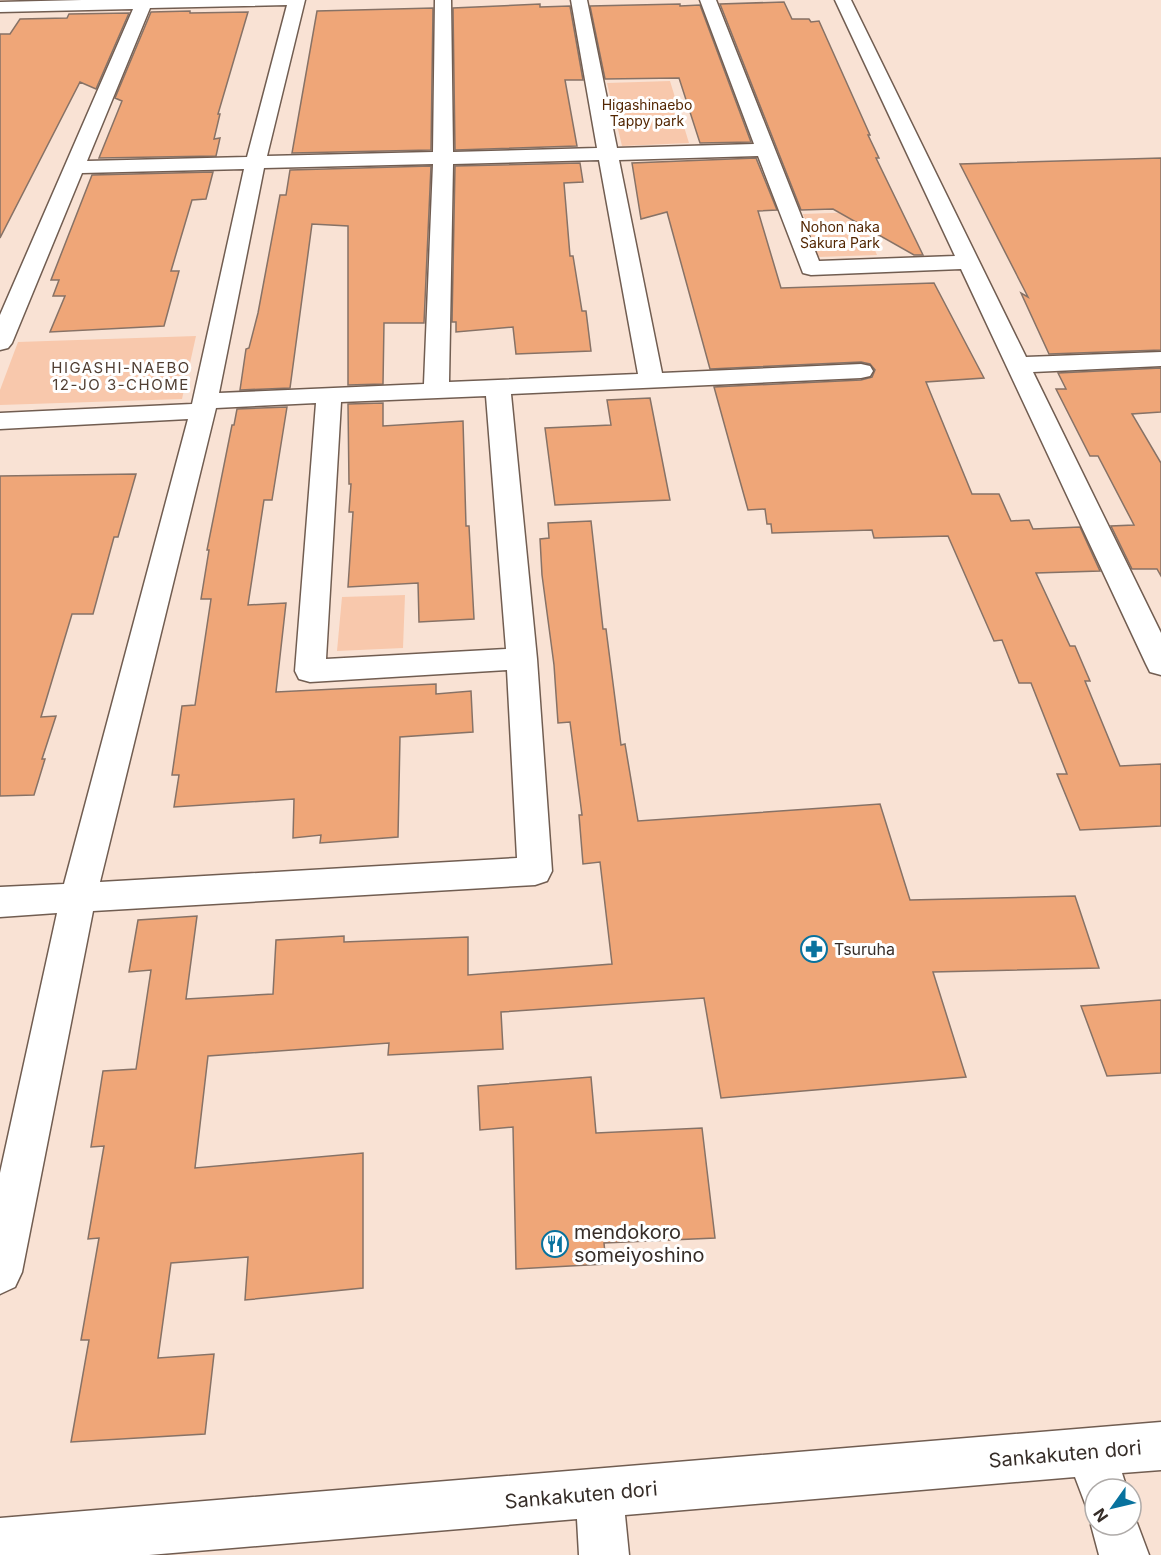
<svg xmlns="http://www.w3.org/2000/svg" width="1161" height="1555" viewBox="0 0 1161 1555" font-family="Inter,sans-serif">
	<rect width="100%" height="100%" fill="#f9e2d4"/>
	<path fill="#f8c8ac" d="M670,81l19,62 -67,3 -15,-63z
		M859,212l18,43 -59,2 -15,-43z
		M196,336l-14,63 -182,6v-15l18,-48z
		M405,595l-2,53 -66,3 5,-54z"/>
	<path fill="#efa678" stroke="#877266" stroke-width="1.5" d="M784,2l8,17h17l2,3 8,-1 51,114h-2l11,23h-3l47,97h-9l-81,-46 -32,1 -81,-206z
		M540,4v3l30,-1 13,74h-18l12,66 -122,4 -2,-142z
		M680,4v2l20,-1 51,137 -51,1 -21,-65 -74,1 -15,-73z
		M433,8l-2,142 -139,3 25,-142z
		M190,11v2l58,-1 -30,102h2l-6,25 6,-1 -4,18 -117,2 23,-57 -7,-3 36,-86z
		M129,13l-33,76 -16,-7 -80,156v-204h10l10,-15 47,-1 2,-4z
		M756,158l21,52 -19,1 23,77 153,-5 50,95 -58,4 46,112h27l12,27 18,-1 4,9 47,-2 20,44 -64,2 34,73h5l15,35h-5l35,85 41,-2v62l-81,4 -23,-56h10l-36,-91h-12l-17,-43 -8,1 -46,-105 -74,2 -2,-8 -100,3 -1,-9h-4l-2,-15 -17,1 -34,-123 147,-7 11,-3 3,-7 -5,-6 -9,-2 -151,7 -43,-157 -26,7 -9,-56z
		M1161,158v192l-112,4 -28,-61 7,4 -68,-133z
		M580,163l3,19 -19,1 6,73h3l9,55h4l5,40 -75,3 -3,-27 -57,5v-10h-4l3,-156z
		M431,166l-7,157h-40l-1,61 -35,1v-159l-36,-2 -22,164 -50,2 6,-41 3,-1 9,-35 22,-118h6l4,-25z
		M213,172l-7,27 -14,1 -21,71h8l-15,55 -114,6 15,-36h-12l6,-16h-8l41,-105z
		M1161,368v44l-29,2 29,49v113l-4,-7h-25l-21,-43 23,-1 -36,-69h-8l-34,-67h10l-8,-16z
		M650,398l20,102 -115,5 -10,-77 66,-3 -4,-25z
		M383,403v23l80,-5 3,105h3l5,93 -55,3 -1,-39 -70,4 5,-75h-4l2,-28h-2l-1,-80z
		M287,407l-15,93h-8l-16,105 38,-2 -10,89 160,-8v10l35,-3 2,41 -73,5 -2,100 -78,6 1,-8 -28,3 1,-39 -120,8 5,-32h-7l10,-69 13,-1 16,-106h-10l8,-49h-2l25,-125h2l3,-16z
		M136,474l-18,63h-4l-21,77h-21l-31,103 15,-1 -14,43h3l-11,36 -34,1v-320z
		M591,521l12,108h3l15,116 4,-1 13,77 242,-17 30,96 165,-4 24,72 -166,4 33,105 -245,21 -17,-100 -203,14 2,37 -115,6 1,-12 -181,13 -13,112 168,-15v135l-118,12 3,-43 -77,6 -13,95 56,-4 -9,80 -134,8 18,-102h-8l18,-102 -11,1 16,-93 -13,1 12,-76 33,-2 15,-99 -22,2 9,-52 59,-4 -11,83 87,-5 3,-54 68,-4v6l124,-5v38l144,-11 -12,-102 -17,2 -4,-49h3l-12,-93 -12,1 -4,-58 -12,-90 -2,-36 9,-1 -1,-15z
		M1161,1000v73l-54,3 -26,-70z
		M591,1077l5,56 106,-5 13,110 -111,5 2,21 -90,5 -3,-142 -33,3 -2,-44z"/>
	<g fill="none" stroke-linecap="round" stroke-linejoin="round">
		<defs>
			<path id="minor" d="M82,0h223l-38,156 166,-4 2,-152h16l2,152 144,-4 -26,-148h16l30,148 137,-4 -54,-144h16l103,261 136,-5 -120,-256h16l175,357 135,-5v14l-128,6 128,261v42l-11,-3 -4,-8 -185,-395 -150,6 -8,-2 -45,-117 -139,4 43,213 199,-9 9,2 3,5 -3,5 -9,2 -350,16 26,265 15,212 -5,10 -12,4 -442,26 -71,361 -7,15 -15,7v-121l57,-260 -57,4v-30l64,-3 124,-465 -188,10v-16l192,-9 52,-235 -162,4 -70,170 -4,5 -8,2v-35l133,-306 -133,3v-10zM287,5l-40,152 -160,4 63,-153zM599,160l39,214 -189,8 4,-218zM433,164l-9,220 -205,9 45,-225zM486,396l20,253 -180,10 15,-257zM316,403l-21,268 4,8 11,3 197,-12 10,188 -417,24 116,-474z
				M1161,1422v48l-39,3 5,16h-32v21l-9,-4 -11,-29 -450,38 4,40h-50l-2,-36 -428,36h-149v-37z
				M1131,1507l18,48h-50l-8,-30 4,-11v11h36z"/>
		</defs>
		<use href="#minor" stroke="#715d51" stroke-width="3"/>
		<use href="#minor" fill="#fff" fill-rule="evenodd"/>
	</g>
	<defs>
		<symbol id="pharmacy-ring" viewBox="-11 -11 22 22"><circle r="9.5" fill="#fff" stroke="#08729e" stroke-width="1.5"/><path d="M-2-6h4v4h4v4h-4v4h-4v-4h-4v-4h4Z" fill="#08729e"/></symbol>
		<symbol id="restaurant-ring" viewBox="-11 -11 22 22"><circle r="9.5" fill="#fff" stroke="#08729e" stroke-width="1.5"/><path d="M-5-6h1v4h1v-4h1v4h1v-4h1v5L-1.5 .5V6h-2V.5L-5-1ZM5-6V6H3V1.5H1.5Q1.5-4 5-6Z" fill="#08729e"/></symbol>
	</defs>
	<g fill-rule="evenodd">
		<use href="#pharmacy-ring" x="799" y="934" width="30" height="30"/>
		<use href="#restaurant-ring" x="540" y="1229" width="30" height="30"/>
	</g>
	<g text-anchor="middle" stroke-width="6" stroke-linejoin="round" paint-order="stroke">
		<g font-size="14" fill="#532602" stroke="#fff">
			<text x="647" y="110">Higashinaebo<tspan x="647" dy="16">Tappy park</tspan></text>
			<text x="840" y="232">Nohon naka<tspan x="840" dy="16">Sakura Park</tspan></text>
		</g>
		<g font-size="15" letter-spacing="1.5" fill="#503e32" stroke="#fff">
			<text x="121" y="373">HIGASHI-NAEBO<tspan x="121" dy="17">12-JO 3-CHOME</tspan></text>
		</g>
		<g font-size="16" fill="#362d28" stroke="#fff" text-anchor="start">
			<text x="834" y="955">Tsuruha</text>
		</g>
		<g font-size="20" fill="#362d28" stroke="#fff" text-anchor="start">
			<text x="574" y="1239">mendokoro<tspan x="574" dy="23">someiyoshino</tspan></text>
		</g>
		<g font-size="20" fill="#362d28" stroke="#fff">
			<text transform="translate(1065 1454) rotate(-5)" y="7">Sankakuten dori</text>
			<text transform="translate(581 1495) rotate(-5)" y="7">Sankakuten dori</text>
		</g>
	</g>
	<g transform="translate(1113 1507) rotate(236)"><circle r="28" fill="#ffffff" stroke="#afaba9" stroke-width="1.5"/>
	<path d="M0-4.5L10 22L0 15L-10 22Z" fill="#08729e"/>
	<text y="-9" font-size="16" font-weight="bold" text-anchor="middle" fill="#362d28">N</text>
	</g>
</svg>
